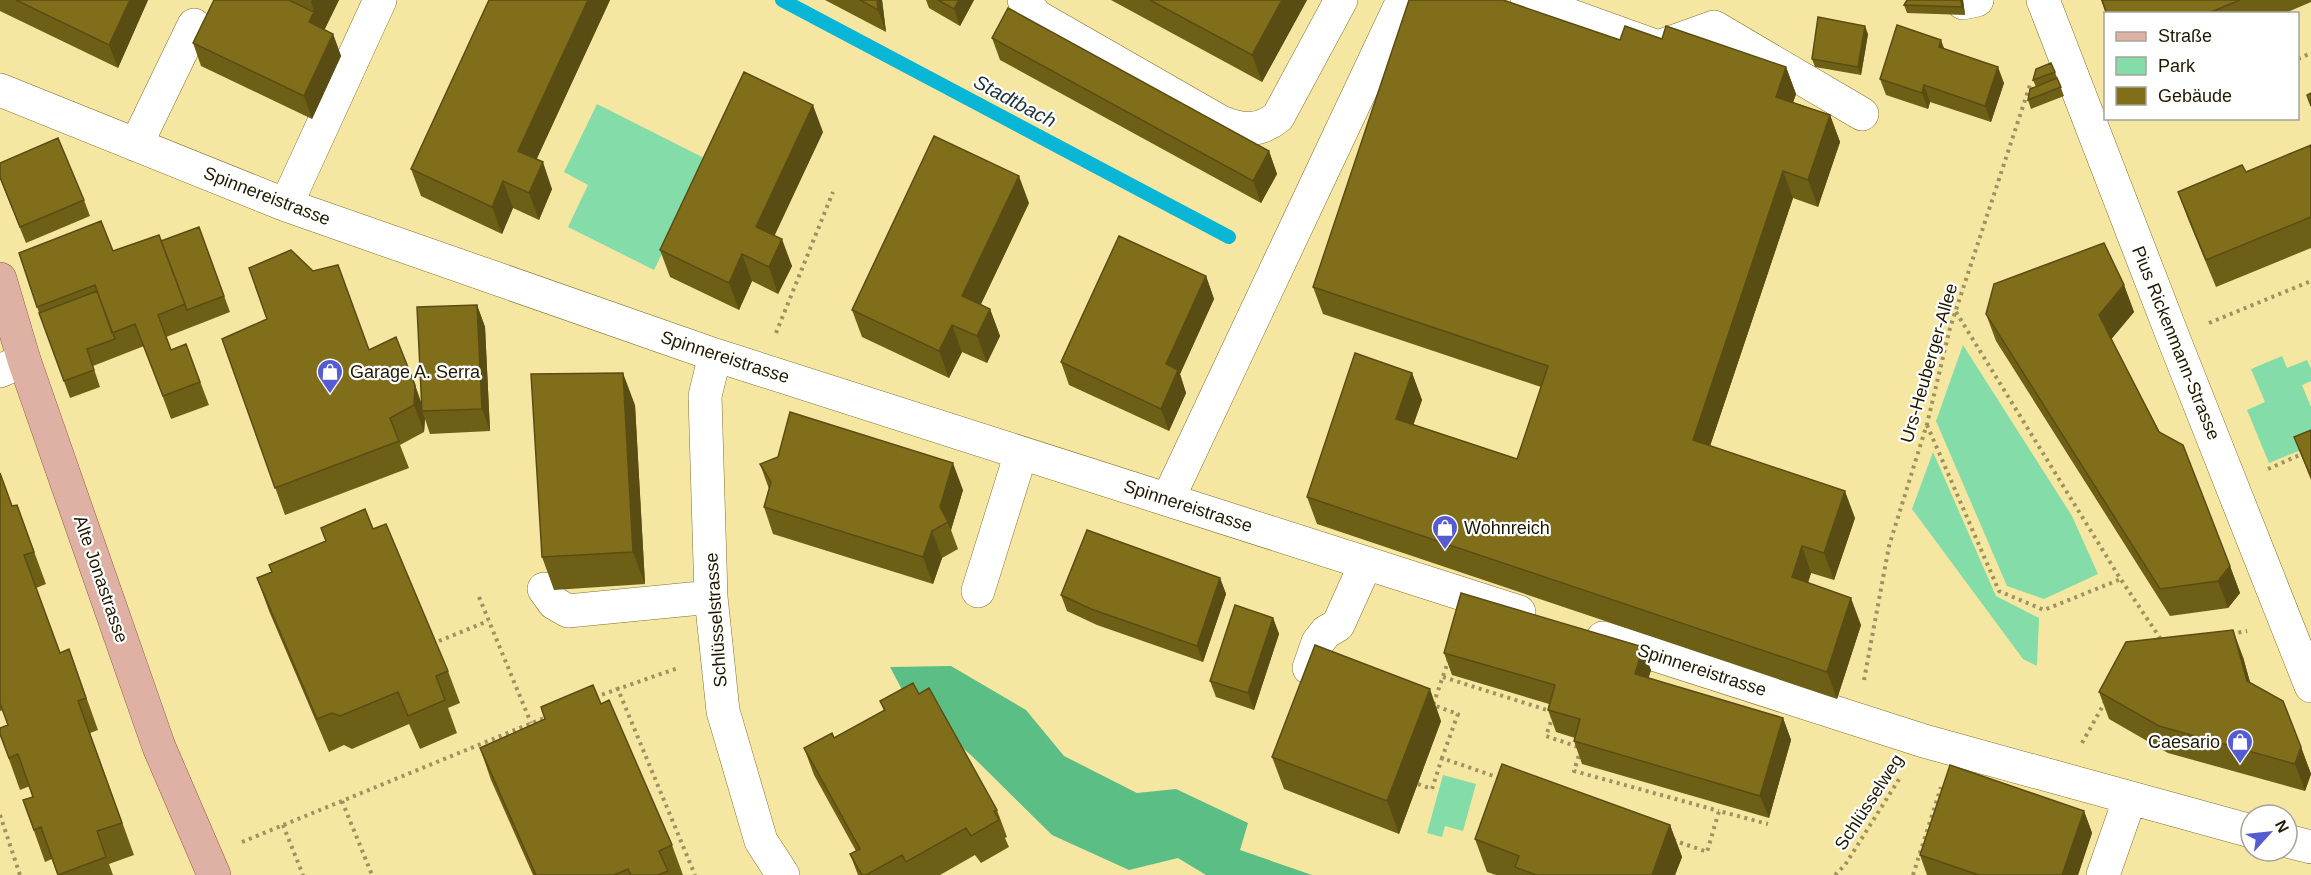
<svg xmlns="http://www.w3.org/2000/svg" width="2311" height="875" viewBox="0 0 2311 875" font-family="Helvetica,sans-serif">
	<rect width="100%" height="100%" fill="#f5e6a2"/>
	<path fill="#84dda8" d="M597,104l111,56 -54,110 -86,-43 20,-42 -24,-13z
		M1963,345l109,171 26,58 -54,25 -37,-13 -71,-165z
		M2282,356l5,12 20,-8 4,8v13l-9,4 9,22v39l-42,17 -22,-53 18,-8 -14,-33z
		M1933,452l63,144 43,22 -2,48 -14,-7 -111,-150z
		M1443,775l33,9 -13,47 -18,-5 -3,11 -15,-4z"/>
	<path fill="#5abe85" d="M951,666l75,44 38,46 73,37 39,-4 72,34 -8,27 72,25h-106l-28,-17 -49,12 -77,-35 -79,-78 -66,-58 -17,-32z"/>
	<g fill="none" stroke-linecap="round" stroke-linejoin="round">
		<path stroke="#0ab6d6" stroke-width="14" d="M782,0l447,237"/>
		<defs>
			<path id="minor" d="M1024,0l12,16 185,106c22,9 38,10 57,-5l63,-117
				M1527,0l131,47 56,-20 148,87
				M2043,0l130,337 138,349
				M1963,3l14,-3
				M0,90l286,115 429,150 804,257
				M136,145l58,-120
				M286,205l94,-205
				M715,355l-10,41 6,201 12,114 38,130 22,34
				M0,371l24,-11
				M1168,499l235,-499
				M544,589l10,14 14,8 143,-14
				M978,591l43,-138
				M1603,638l321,103 327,90
				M1309,668l9,-26 8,-10 12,-7 28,-62
				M2287,841l24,6
				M2103,875l27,-77"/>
			<path id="major" d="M0,279l24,81 135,387 55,128"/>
		</defs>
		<use href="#minor" stroke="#807130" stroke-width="34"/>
		<use href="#major" stroke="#8e5a44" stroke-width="34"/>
		<path stroke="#9e9260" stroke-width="4" stroke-dasharray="3 4.5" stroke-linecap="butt" d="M2298,59l13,-6
			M1956,312l162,263 44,66
			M2209,323l102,-42
			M776,333l57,-141
			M1927,425l72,166 45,19 77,-31
			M2268,469l43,-19
			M479,597l52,126
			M2231,634l16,-3
			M439,641l49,-20
			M1449,659l-16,46 25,9 -16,44 60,21
			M1443,677l107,34
			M1864,680l25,-134 38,-122 23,-96 81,-246
			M617,687l78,188
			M595,697l83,-29
			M1553,715l-7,21 35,12 -7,23 145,40
			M2082,743l23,-41
			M1418,784l14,5 10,-31
			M342,801l30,74
			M0,815l20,60
			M283,825l20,50
			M1673,840l34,12 12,-41 49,13
			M242,842l307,-126
			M1835,875l10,-10 56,-89
			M1913,875l28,-88"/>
		<use href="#minor" stroke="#fff" stroke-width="33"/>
		<use href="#major" stroke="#dfb1a4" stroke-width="33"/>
	</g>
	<path fill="#6e5f17" d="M0,0h148l-30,68 -118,-57z
		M214,0h125l-15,30 9,4 8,22 -29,63 -111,-53 -8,-23z
		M489,0h121l-74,160 16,29 -13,31 -26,-12 -11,26 -81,-38 -10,-27z
		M825,0h57l4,32z
		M926,0h48l-14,26 -31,-18z
		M1111,0h196l-45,82z
		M1907,0h56l2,15 -58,-2 -3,-8z
		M2101,0h210v2l-28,12h-177z
		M1868,34l-7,41 -46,-8 -3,-8z
		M992,38l277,113 8,23 -16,29 -261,-143z
		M1662,39l124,28 10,27 -3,8 37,13 10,27 -22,65 -25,-9 -83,248 145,72 -21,62 -23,-7 -3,10 53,42 -24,74 -520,-175 -10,-27 105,-124 10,27 -9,25 104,34 24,-72 -218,-73 -10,-27 307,-247z
		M1944,49l60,34 -13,39 -61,-20 -2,7 -42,-14 -6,-16z
		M2055,72l9,24 -33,13 -3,-9 8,-13 -3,-7z
		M823,132l-49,103 18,31 -14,28 -26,-13 -13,29 -69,-33 -10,-27z
		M2311,145v103l-95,39 -28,-68 -10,-27 68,-20z
		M0,163l84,37 6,16 -64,27 -26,-64z
		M1029,203l-48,101 9,5 10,27 -13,27 -25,-11 -13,26 -87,-41 -10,-27z
		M199,227l31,85 -64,25 5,13 15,-6 23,61 -38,14 -27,-73 -51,20 7,21 -30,11 -33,-91 76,-56 48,-10z
		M313,271l56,79 46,35 6,17 56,-97 8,22 5,104 -60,3 -5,-15 -1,13 -24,13 9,23 -124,47 -63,-176 45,-20z
		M1206,276l8,23 -34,75 6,19 -17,38 -100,-46 -8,-23z
		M2124,285l10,27 -23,27 119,227 10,27 -12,15 -58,8 -174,-275 -10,-27z
		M635,405l10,179 -91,6 -12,-33z
		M2311,430v50l-17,-43z
		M760,464l203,26 -12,40 7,19 -16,9 -9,26 -160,-50 -9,-27 5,-18z
		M0,473l12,33 5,-1 29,79 -10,4 24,65 9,-4 29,81 -8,3 44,122 -25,9 4,11h-55l-6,-16 -7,3 -22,-62 10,-3 -3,-11 -10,4 -20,-56 8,-9 -5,-15 -3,1z
		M373,529l75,142 12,32 -12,5 9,25 -37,16 -11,-25 -57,25 -8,-4 -15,7 -60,-141 -12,-33 15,-6 -3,-7z
		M1220,578l6,16 -23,68 -106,-37 -30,-14 -6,-16z
		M1273,618l6,16 -25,76 -38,-13 -6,-16z
		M1444,653l207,17 -3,8 135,40 8,22 -22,78 -187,-54 -8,-23 1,-3 -19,-6 -8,-22 1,-6 -97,-29z
		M2243,657l7,25 51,65 10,27 -6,17 -137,-38 -59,-34 -10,-27z
		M919,694l78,116 10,27 -2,1 4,9 -28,16 -6,-8 -35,20h-82l-8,-21 6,-3 -42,-76 -10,-27 30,-10 50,-27 -4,-10z
		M601,704l71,141 11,30h-150l-42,-95 -11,-32 65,-29 -4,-12z
		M1441,721l-42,113 -115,-45 -12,-32z
		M2084,811l8,22 -14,42h-151l-7,-20z
		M1670,825l12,32 -7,18h-179l-9,-3 -12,-33z"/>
	<path fill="#5a4d13" d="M130,0h18l-30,68 -9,-23z
		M312,0h27l-17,35 -13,-13 5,-10 -3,-10z
		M588,0h22l-82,178 -10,-27z
		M877,0h5l4,32 -8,-22z
		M959,0h15l-14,26 -6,-17z
		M1282,0h25l-45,82 -10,-27z
		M1961,0h2l2,15 -3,-8z
		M1865,26l3,8 -7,41 -3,-8z
		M333,34l8,22 -29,63 -8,-23z
		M1941,40l6,16 -8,-9z
		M1786,67l10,27 -10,30 -10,-27z
		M1998,67l6,16 -13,39 -6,-16z
		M1924,85l6,17 -2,7 -6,-16z
		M813,105l10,27 -57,122 -10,-27z
		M1830,115l10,27 -22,65 -10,-27z
		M1269,151l8,23 -16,29 -8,-22z
		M543,162l9,27 -13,31 -10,-27z
		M1783,171l10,27 -90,269 -10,-27z
		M1019,176l10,27 -57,120 -10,-27z
		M503,181l10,27 -11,26 -10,-27z
		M782,239l10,27 -14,28 -9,-27z
		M742,254l10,27 -13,29 -10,-27z
		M1206,276l8,23 -34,75 6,19 -17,38 -8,-22 5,-45z
		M2124,285l10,27 -25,30 -10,-27z
		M477,305l8,22 5,104 -8,-22z
		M990,309l10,27 -13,27 -10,-27z
		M952,325l10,27 -13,26 -10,-27z
		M623,373l12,32 10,179 -12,-32z
		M1412,373l10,27 -16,46 -10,-27z
		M415,385l9,26h-2l3,8 -1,13 -10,-27z
		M953,463l10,27 -12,40 -11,-23z
		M1845,491l10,27 -21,62 -10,-27z
		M932,531l10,27 -9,26 -10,-27z
		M1802,546l9,27 -10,31 -9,-27z
		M2230,566l10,27 -12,15 -10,-27z
		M1220,578l6,16 -23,68 -6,-16z
		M1851,598l10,27 -24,74 -10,-27z
		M1273,618l6,16 -25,76 -6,-17z
		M2233,630l10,27 14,51 -10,-27z
		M1643,647l8,23 -8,27 -8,-23z
		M1430,689l11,32 -42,113 -12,-33z
		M1783,718l8,22 -22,78 -9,-22z
		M2301,747l10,27 -6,17 -10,-27z
		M2084,811l8,22 -14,42h-16z
		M1670,825l12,32 -7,18h-23z"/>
	<path fill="#806e1b" stroke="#5a4d13" stroke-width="1.5" d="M16,0h114l-21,45z
		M214,0h75l25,12 -5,10 24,12 -29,62 -111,-53z
		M489,0h99l-70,151 25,11 -14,31 -26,-12 -11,26 -81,-38z
		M860,0h17l1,10z
		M938,0h21l-5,9z
		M1150,0h132l-30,55z
		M1409,0h94l117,40 5,-14 37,13 4,-13 120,41 -10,30 54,18 -22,65 -25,-9 -90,269 152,51 -21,62 -22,-7 -10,31 59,21 -24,74 -520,-175 48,-144 57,20 -16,46 121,40 31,-93 -235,-79z
		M1907,0h54l1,7 -58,-2z
		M2102,0h138l-34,14h-99z
		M1008,8l261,143 -16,30 -261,-143z
		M1818,17l47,9 -7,41 -46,-8z
		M1897,25l44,15 -2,7 59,20 -13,39 -61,-21 -2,8 -42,-14z
		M2051,63l4,9 -22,8 3,-11z
		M744,72l69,33 -57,122 26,12 -13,28 -27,-13 -13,29 -69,-33z
		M2057,78l4,9 -33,13 2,-11z
		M2311,93v13l-4,-11z
		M934,136l85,40 -57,120 28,13 -13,27 -25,-11 -13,26 -87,-41z
		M58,138l26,62 -64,27 -20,-50v-14z
		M2311,145v72l-105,43 -28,-68 64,-27 4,7z
		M101,221l12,30 46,-16 26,69 -27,11 13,35 15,-6 14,38 -37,14 -28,-72 -23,9 -17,-48 -58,22 -18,-54z
		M199,227l25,69 -37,14 -26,-69z
		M1119,236l87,40 -40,88 12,6 -17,39 -100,-47z
		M2104,243l20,42 -25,30 60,117 24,13 47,121 -12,15 -58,8 -174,-275 8,-30z
		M291,250l22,21 25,-6 31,85 27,-13 19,48 -1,20 -24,13 9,23 -124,47 -53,-149 45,-20 -18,-51z
		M97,291l18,48 -28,10 7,21 -30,11 -25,-68z
		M477,305l5,104 -60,2 -5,-104z
		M623,373l10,179 -91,5 -11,-183z
		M790,412l163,51 -13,44 8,15 -16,9 -9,26 -159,-50 7,-25 -11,-18 18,-7z
		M2311,430v47l-17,-40z
		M0,473l12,33 5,-1 17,47 -10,3 36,98 9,-4 17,49 -8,3 44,122 -25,8 9,26 -48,18 -17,-48 -7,3 -11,-30 10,-3 -15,-43 -9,4 -9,-24v-6l8,-3 -8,-22z
		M365,509l8,20 13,-5 62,147 -12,5 9,24 -37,16 -10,-24 -58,24 -8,-3 -15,6 -60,-141 15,-6 -3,-7 57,-24 -5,-13z
		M1087,530l133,48 -23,68 -106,-37 -30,-14z
		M1461,593l182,54 -8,27 148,44 -23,78 -186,-55 6,-22 -32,-9 7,-25 -111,-32z
		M1235,605l38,13 -25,75 -38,-12z
		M2233,630l14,51 36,20 18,46 -6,17 -136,-38 -60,-34 27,-50z
		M1315,645l115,44 -43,112 -115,-44z
		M913,683l6,11 10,-6 68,122 -3,1 5,9 -28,16 -5,-8 -60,34 -4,-7 -36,20h-4l-12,-21 10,-5 -56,-101 28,-15 2,5 51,-28 -5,-9z
		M593,685l8,19 8,-4 63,145 -13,6 9,20 -10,4h-27l-3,-6 -14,6h-78l-56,-127 65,-29 -4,-12z
		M1502,764l168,61 -18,50h-116l-21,-8 4,-11 -44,-17z
		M1950,765l134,46 -22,64h-83l-59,-20z"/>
	<defs>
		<symbol id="shop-pin" viewBox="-11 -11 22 30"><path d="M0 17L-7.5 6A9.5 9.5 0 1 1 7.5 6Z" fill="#555bd2" stroke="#fff"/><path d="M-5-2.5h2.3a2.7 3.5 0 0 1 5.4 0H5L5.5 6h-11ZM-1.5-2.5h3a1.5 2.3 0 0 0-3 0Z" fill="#fff"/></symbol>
	</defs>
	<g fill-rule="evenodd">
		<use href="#shop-pin" x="315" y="357" width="30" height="40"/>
		<use href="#shop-pin" x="1430" y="513" width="30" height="40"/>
		<use href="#shop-pin" x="2225" y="727" width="30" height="40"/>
	</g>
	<g text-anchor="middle" stroke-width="4.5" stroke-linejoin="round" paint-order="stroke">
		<g font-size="18" fill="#1f1900" stroke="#fff">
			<text transform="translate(267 196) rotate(21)" y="6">Spinnereistrasse</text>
			<text transform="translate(2176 343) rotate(68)" y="6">Pius Rickenmann-Strasse</text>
			<text transform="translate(725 357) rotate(18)" y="6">Spinnereistrasse</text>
			<text transform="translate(1929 363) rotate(-74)" y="6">Urs-Heuberger-Allee</text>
			<text transform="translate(1188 506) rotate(18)" y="6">Spinnereistrasse</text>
			<text transform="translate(101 579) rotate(71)" y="6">Alte Jonastrasse</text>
			<text transform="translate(716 620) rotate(-94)" y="6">Schlüsselstrasse</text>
			<text transform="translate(1702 670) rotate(18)" y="6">Spinnereistrasse</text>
			<text transform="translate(1869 802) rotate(-57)" y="6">Schlüsselweg</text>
		</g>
		<g font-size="18" fill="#1f1900" stroke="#fff" text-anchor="start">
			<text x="350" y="378">Garage A. Serra</text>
			<text x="1464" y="534">Wohnreich</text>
			<text x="2220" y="748" text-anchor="end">Caesario</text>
		</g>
		<g font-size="20" font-style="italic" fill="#1d343a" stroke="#fff">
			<text transform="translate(1015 101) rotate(28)" y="7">Stadtbach</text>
		</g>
	</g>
	<rect x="2104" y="12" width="195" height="108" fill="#ffffff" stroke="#a5a399" stroke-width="1.5"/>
	<rect x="2116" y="32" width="30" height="9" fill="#dfb1a4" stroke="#a5a399" stroke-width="1.5"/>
	<text x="2158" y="42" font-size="18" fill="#1f1900">Straße</text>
	<rect x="2116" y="57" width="30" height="18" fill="#84dda8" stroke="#a5a399" stroke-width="1.5"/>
	<text x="2158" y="72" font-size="18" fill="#1f1900">Park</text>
	<rect x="2116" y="87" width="30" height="18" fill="#806e1b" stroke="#a5a399" stroke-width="1.5"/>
	<text x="2158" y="102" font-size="18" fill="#1f1900">Gebäude</text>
	<g transform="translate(2269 833) rotate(63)"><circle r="28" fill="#ffffff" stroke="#a5a399" stroke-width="1.5"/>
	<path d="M0-4.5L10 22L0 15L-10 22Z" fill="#555bd2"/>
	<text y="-9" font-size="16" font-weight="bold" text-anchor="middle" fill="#1f1900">N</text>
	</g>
</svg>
